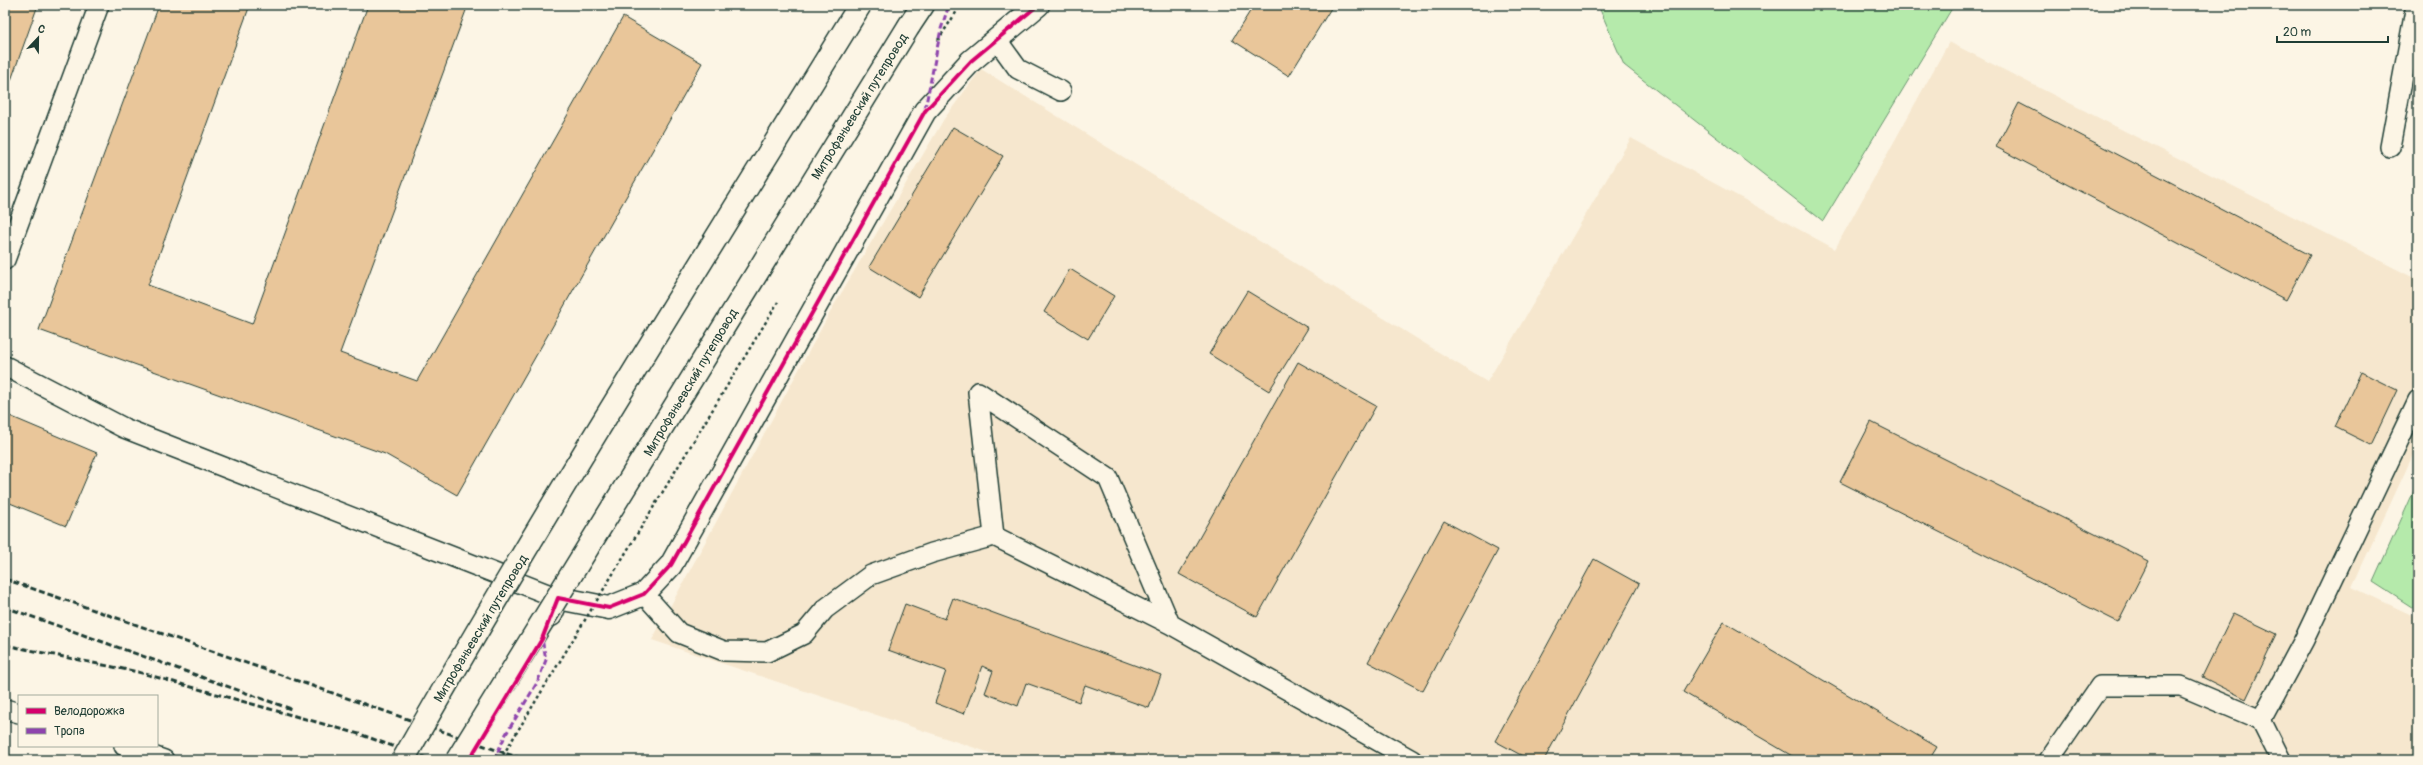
<svg xmlns="http://www.w3.org/2000/svg" width="2423" height="765" viewBox="0 0 2423 765" font-family="Pangolin,sans-serif">
	<rect width="100%" height="100%" fill="#fcf5e5"/>
	<filter id="ink" filterUnits="userSpaceOnUse"><feTurbulence type="fractalNoise" baseFrequency=".025" numOctaves="2"/><feDisplacementMap in="SourceGraphic" scale="8" xChannelSelector="R" yChannelSelector="G"/><feConvolveMatrix kernelMatrix="1 2 1 2 8 2 1 2 1" color-interpolation-filters="sRGB"/></filter>
	<g filter="url(#ink)">
		<path fill="#f6e7ce" d="M1949,42l469,238v164l-66,143 66,31v142h-1407l-359,-120 181,-333 111,-188 37,-50 506,313 144,-244 204,111z"/>
		<path fill="#b5eaab" stroke="#6a9470" d="M1598,5h356l-131,216 -199,-156z
			M2418,482v129l-45,-29z"/>
		<path fill="#e9c69a" stroke="#1f3d34" d="M5,5h33l-33,92z
			M159,5h91l-102,280 104,39 116,-319h100l-128,348 77,28 206,-364 79,46 -245,432 -72,-41 -346,-124z
			M1254,5h79l-44,71 -57,-36z
			M2019,103l291,152 -24,45 -290,-153z
			M953,127l50,29 -85,141 -49,-30z
			M1070,269l44,27 -26,43 -44,-27z
			M1247,291l61,37 -39,63 -60,-37z
			M1298,362l78,44 -119,211 -78,-43z
			M2361,372l36,18 -26,55 -36,-18z
			M5,414l92,39 -31,73 -61,-25z
			M1871,422l278,139 -31,61 -278,-140z
			M1444,521l54,29 -75,141 -55,-29z
			M1594,559l45,25 -95,176h-14l-35,-19z
			M953,598l208,77 -12,33 -64,-23 -6,17 -53,-19 -8,23 -33,-13 8,-22 -11,-5 -18,48 -29,-11 11,-32 -58,-21 17,-46 40,15z
			M2233,613l44,21 -31,65 -44,-22z
			M1724,622l213,125 -8,13h-130l-116,-68z"/>
		<g fill="none" stroke-linecap="round" stroke-linejoin="round">
			<defs>
				<path id="service" d="M997,40l21,29 43,22
					M2390,147l26,-142
					M5,260l94,-255
					M5,366l119,62 434,170
					M978,392l16,144 176,88 242,136
					M978,392l130,86 62,146
					M644,594l35,39 45,18 43,1 37,-18 21,-25 46,-34 61,-22 62,-17
					M5,709l14,4
					M2261,720l20,40
					M124,746l40,14
					M2049,760l51,-74h81l80,34 43,-80 114,-240"/>
				<path id="minor" d="M551,615l7,-17 51,10 35,-14 27,-29 254,-454 46,-50 67,-56"/>
				<path id="primary" d="M909,26l14,-21"/>
			</defs>
			<use href="#service" stroke="#1f3d34" stroke-width="22"/>
			<use href="#minor" stroke="#1f3d34" stroke-width="25"/>
			<use href="#primary" stroke="#1f3d34" stroke-width="25"/>
			<use href="#service" stroke="#fcf5e5" stroke-width="19"/>
			<use href="#minor" stroke="#fcf5e5" stroke-width="22"/>
			<use href="#primary" stroke="#fcf5e5" stroke-width="22"/>
			<path stroke="#1f3d34" stroke-width="3" stroke-dasharray="6 3" stroke-linecap="butt" d="M5,579l520,181
				M5,607l286,102
				M5,645l133,27 221,62 73,26"/>
			<defs>
				<path id="primary-bridge" d="M403,760c145,-256 303,-504 457,-755
					M457,760l452,-734"/>
			</defs>
			<use href="#primary-bridge" stroke="#1f3d34" stroke-width="25" stroke-linecap="butt"/>
			<path stroke="#1f3d34" stroke-width="2.5" stroke-dasharray="3 3" stroke-linecap="butt" d="M938,40l23,-35
				M500,760l278,-458"/>
			<use href="#primary-bridge" stroke="#fcf5e5" stroke-width="22"/>
			<path stroke="#8e44ad" stroke-width="3" stroke-dasharray="6 3" stroke-linecap="butt" d="M925,109l16,-80 8,-24
				M494,760l12,-26 31,-51 9,-23 -4,-21"/>
			<defs>
				<path id="cycleway" d="M469,760l73,-121 16,-41 51,10 35,-14 27,-29 254,-454 46,-50 67,-56"/>
			</defs>
			<use href="#cycleway" stroke="#fcf5e5" stroke-width="6"/>
			<use href="#cycleway" stroke="#d6006c" stroke-width="4"/>
		</g>
	</g>
	<g text-anchor="middle" stroke-width="4" stroke-linejoin="round" paint-order="stroke">
		<g font-size="13" fill="#1f3d34" stroke="#fcf5e5">
			<text transform="translate(859 106) rotate(-58)" y="5">Митрофаньевский путепровод</text>
			<text transform="translate(690 382) rotate(-59)" y="5">Митрофаньевский путепровод</text>
			<text transform="translate(480 628) rotate(-59)" y="5">Митрофаньевский путепровод</text>
		</g>
	</g>
	<rect width="2423" height="765" fill="none" stroke="#fcf5e5" stroke-width="20"/>
	<rect x="10" y="10" width="2403" height="745" fill="none" stroke="#1f3d34" stroke-width="1.5" filter="url(#ink)"/>
	<rect x="18" y="695" width="140" height="52" fill="#fcf5e5" stroke="#a4ab9e"/>
	<rect x="26" y="708" width="20" height="6" fill="#d6006c" stroke="#a4ab9e"/>
	<text x="54" y="715" font-size="12" fill="#1f3d34">Велодорожка</text>
	<rect x="26" y="728" width="20" height="6" fill="#8e44ad" stroke="#a4ab9e"/>
	<text x="54" y="735" font-size="12" fill="#1f3d34">Тропа</text>
	<g transform="translate(38 38) rotate(22)" stroke="#fcf5e5" stroke-width="3" paint-order="stroke">
	<path d="M0-3L7 15L0 10L-7 15Z" fill="#1f3d34"/>
	<text y="-6" font-size="11" font-weight="bold" text-anchor="middle" fill="#1f3d34">С</text>
	</g>
	<path d="M2277 36v6h111v-6" fill="none" stroke="#1f3d34" stroke-width="2"/>
	<text x="2283" y="36" font-size="12" fill="#1f3d34" stroke="#fcf5e5" stroke-width="3" paint-order="stroke">20 m</text>
</svg>
